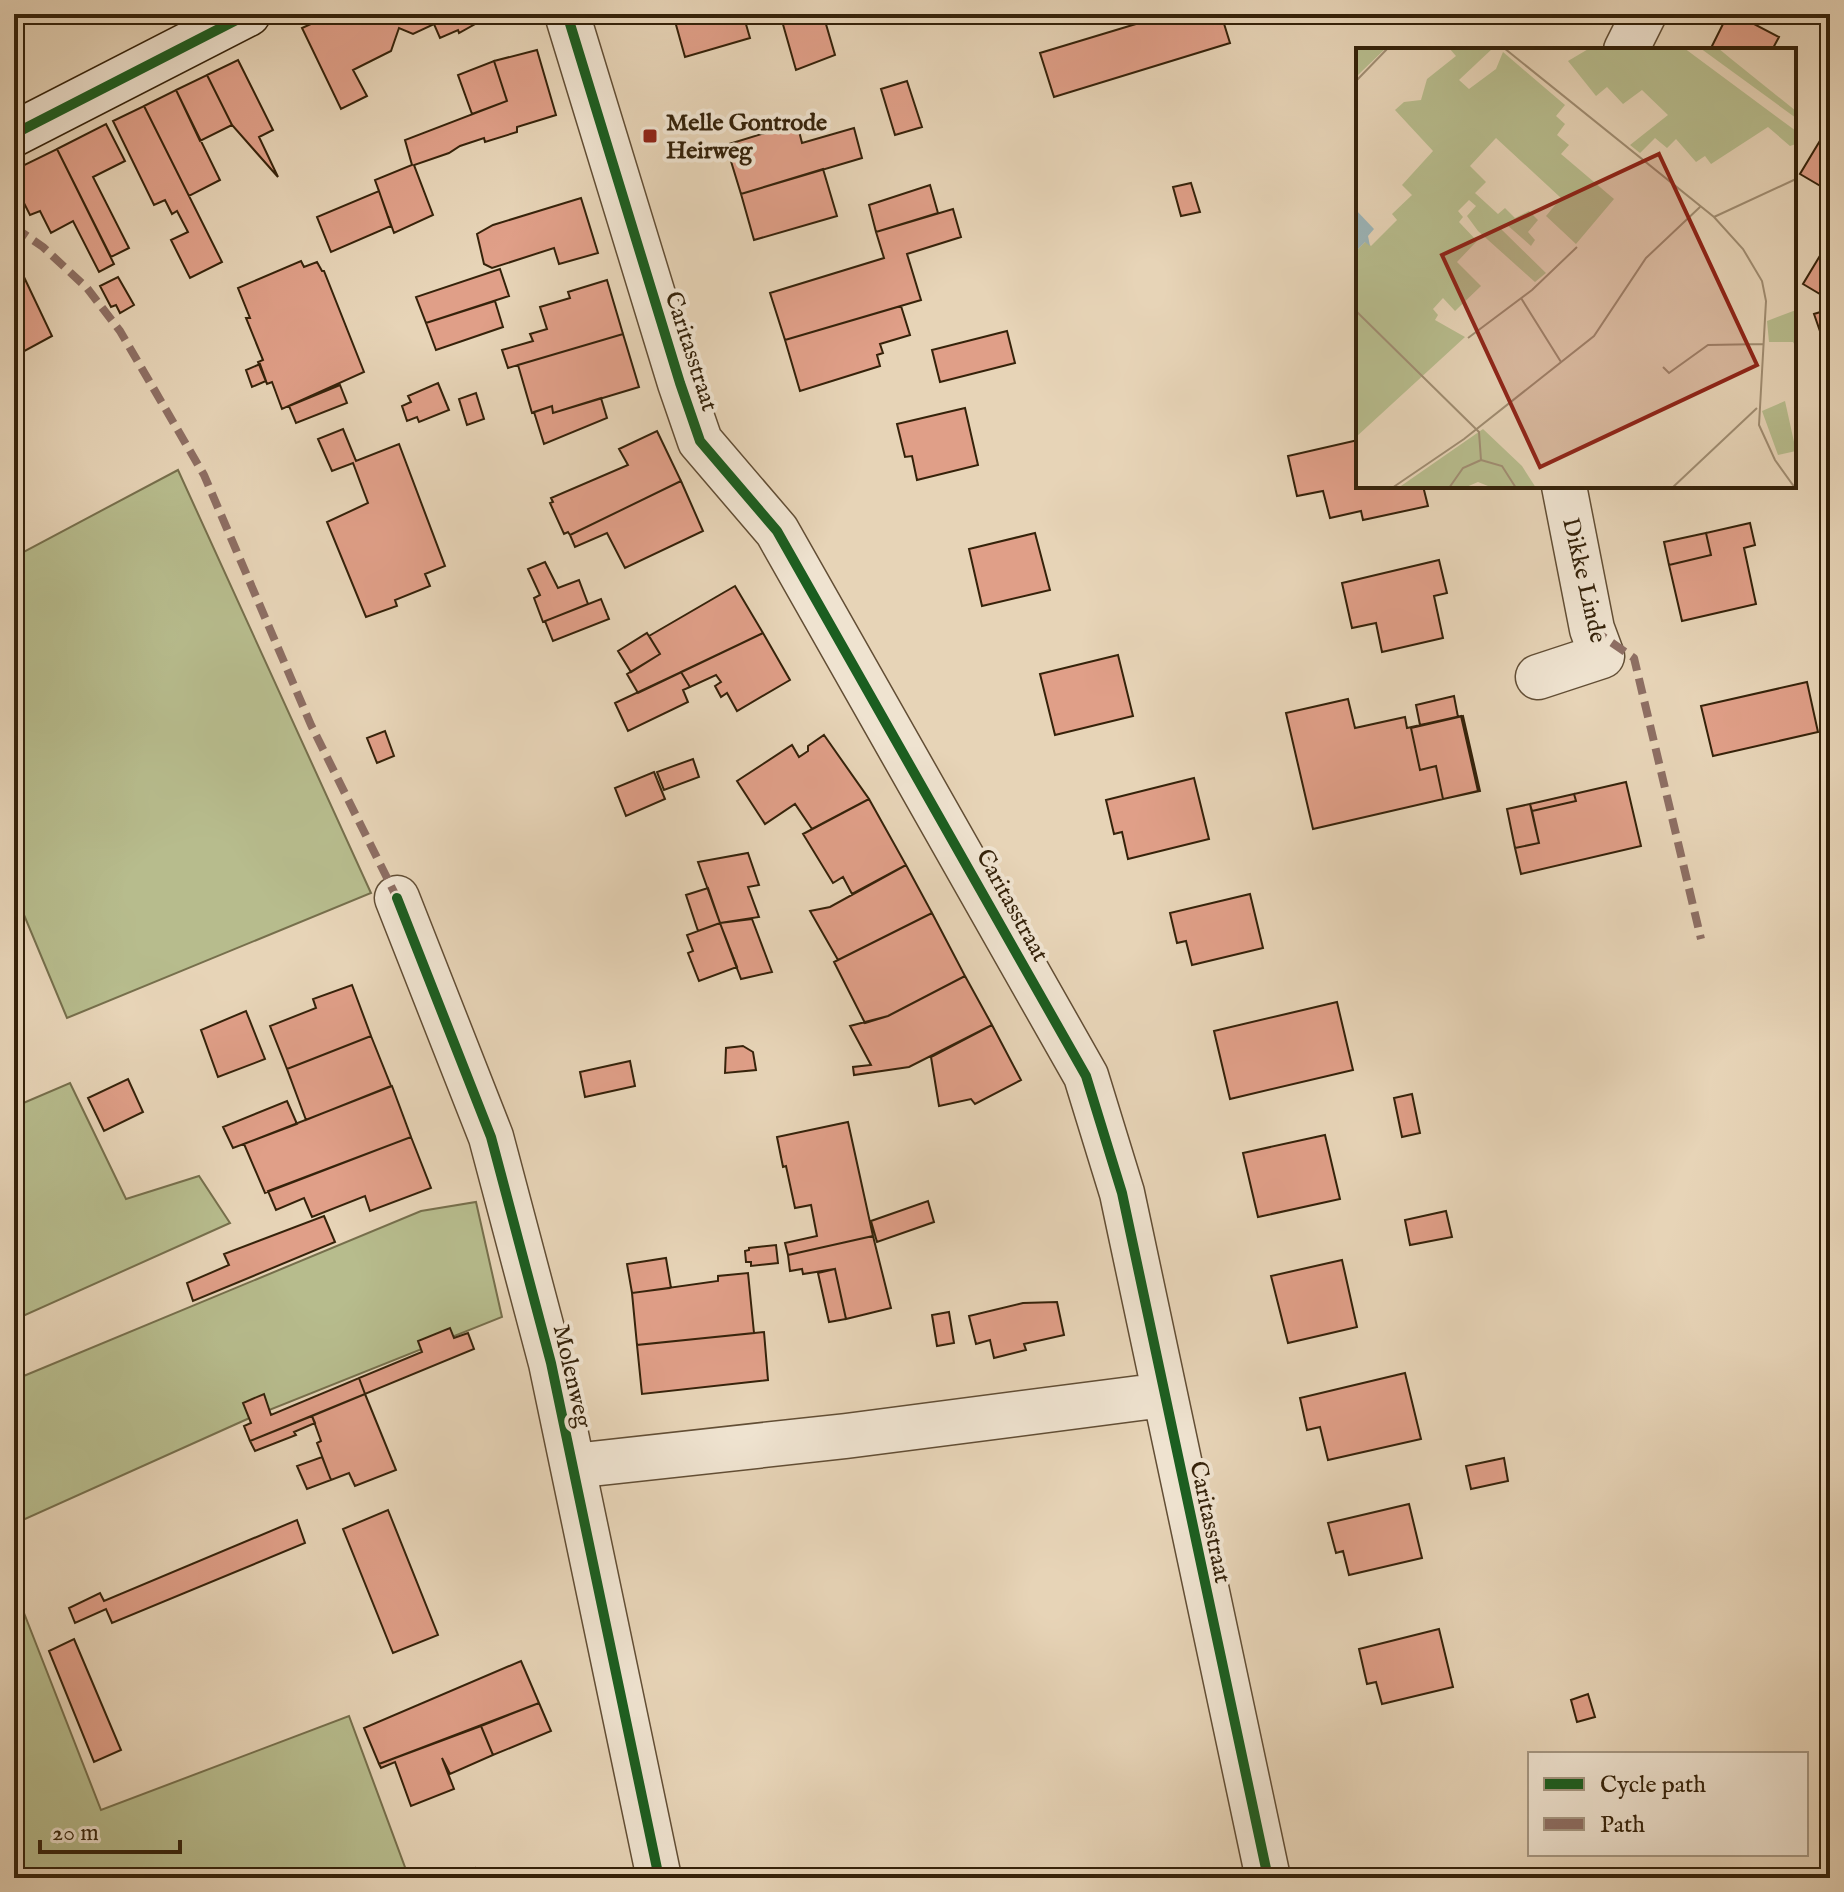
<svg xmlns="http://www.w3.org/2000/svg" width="1844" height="1892" viewBox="0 0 1844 1892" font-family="'IM FELL English',serif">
	<rect width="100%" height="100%" fill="#e7d4b7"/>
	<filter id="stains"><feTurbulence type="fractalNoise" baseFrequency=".0025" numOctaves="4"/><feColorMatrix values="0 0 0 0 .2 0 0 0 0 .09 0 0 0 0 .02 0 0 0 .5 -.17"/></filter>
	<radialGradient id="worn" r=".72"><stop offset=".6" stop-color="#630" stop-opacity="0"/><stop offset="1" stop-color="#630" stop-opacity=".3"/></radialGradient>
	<path fill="#b7bc8d" stroke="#766f4c" stroke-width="2" d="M178,470l193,423 -304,125 -53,-127v-334z
		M70,1083l56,116 73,-23 31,47 -216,97v-213z
		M476,1202l26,115 -248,99 -240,108v-144l407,-169z
		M15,1590l86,220 248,-94 60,162h-395z"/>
	<path fill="#e09f88" stroke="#35220a" stroke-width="2" d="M347,14h146l-34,19 -1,-3 -18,8 -6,-14 -21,10 -14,-6 -8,23 -38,19 14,26 -26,13 -39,-81 24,-11 3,6z
		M673,14h70l7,24 -65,19z
		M804,14h19l12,41 -39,15 -14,-49z
		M1169,14h52l9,29 -176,54 -14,-44z
		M1728,14h7l44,23 -7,13h-62z
		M537,50l19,65 -39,12v5l-32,10 -1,-4 -24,8 -11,7 -35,12 19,50 -39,18 -19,-53 37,-15 -7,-25 102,-39 -13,-40z
		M238,60l35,70 -14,7 19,40 -46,-52 -25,-50z
		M494,61l13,40 -35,13 -14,-39z
		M207,75l25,50 -32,16 -24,-51z
		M907,81l15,46 -27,8 -14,-46z
		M176,90l44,90 -31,16 -45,-90z
		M144,106l78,156 -32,16 -19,-38 17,-8 -11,-21 -5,3 -7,-14 -11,5 -41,-84z
		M797,123l5,20 52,-15 8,30 -121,36 -15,-49z
		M106,124l19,37 -32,16 36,71 -18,9 -54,-108z
		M1830,124v66l-1,1 -29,-17z
		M57,149l57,115 -15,8 -26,-51 -22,12 -11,-22 -10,4 -6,-12 -10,5v-38z
		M823,169l14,47 -83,24 -13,-46z
		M1191,183l9,29 -19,4 -8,-29z
		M930,185l8,28 -62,19 -7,-27z
		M379,191l12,35 -60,26 -14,-35z
		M581,198l17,55 -39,11 -5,-16 -62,20 -8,-4 -7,-30 16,-9z
		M953,209l8,28 -54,17 14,46 -136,40 -15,-47 114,-35 -8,-26z
		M1830,239v61l-27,-16z
		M301,261l3,6 13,-5 5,9h2l40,101 -82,37 -10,-27 -5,2 -9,-22 5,-2 -17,-42h4l-12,-30z
		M500,269l9,27 -83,27 -10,-26z
		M23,275l29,61 -33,18 -5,-9v-65z
		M118,277l16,28 -14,8 -4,-8 -5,2 -11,-21z
		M607,280l16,54 -115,34 -6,-18 31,-9 -3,-7 17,-5 -7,-22 30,-9 -2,-6z
		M495,301l8,26 -67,23 -10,-27z
		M901,306l9,29 -30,9 3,9 -6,2 3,11 -80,25 -15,-51z
		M1830,309v25l-8,3 -8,-23z
		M1007,331l8,32 -75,19 -8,-32z
		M623,334l16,53 -86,26 -1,-7 -20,7 -14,-48z
		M260,364l6,17 -14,6 -6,-17z
		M438,383l11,27 -30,12 -2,-5 -10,4 -5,-15 9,-4 -3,-6z
		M340,385l7,18 -51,20 -7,-17z
		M476,393l8,26 -17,6 -8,-26z
		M601,398l6,20 -63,26 -10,-32 18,-6 1,7z
		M965,408l13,57 -61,15 -5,-24 -7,1 -8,-33z
		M343,429l13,32 43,-17 46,122 -20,8 5,12 -35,14 2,6 -31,11 -39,-95 41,-19 -15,-40 -21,8 -14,-32z
		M657,431l24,50 -111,54 -2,-3 -4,2 -14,-31 3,-1 -2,-4 77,-33 -9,-16z
		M1358,440v46h65l5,20 -65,14 -2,-9 -31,7 -7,-27 -26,5 -9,-40z
		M681,481l22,50 -78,37 -18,-35 -32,14 -5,-12z
		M1750,523l5,22 -11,3 12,56 -74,17 -13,-56 42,-10 -5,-22z
		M1035,533l15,57 -68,16 -13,-57z
		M1706,533l5,22 -42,10 -5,-23z
		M1439,560l8,33 -13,3 9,42 -61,14 -6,-29 -24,5 -10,-45z
		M545,562l13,26 21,-8 9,24 -45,18 -9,-24 6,-3 -12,-26z
		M735,586l28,47 -125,60 -11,-19 33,-20 -11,-18z
		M601,599l8,20 -56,22 -8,-20z
		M647,633l13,21 -29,18 -13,-21z
		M763,633l27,47 -53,31 -10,-18 -6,4 -6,-11 6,-4 -5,-7 -26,12 -9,-15z
		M1118,655l15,61 -78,19 -15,-61z
		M681,672l9,15 -7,3 5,12 -60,29 -13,-28z
		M1807,682l11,50 -105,24 -12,-50z
		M1454,696l4,21 -38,8 -4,-20z
		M1348,699l7,29 50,-11 2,11 54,-12 17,75 -165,38 -27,-116z
		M1463,716l17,75 -37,8 -7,-33 -16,4 -9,-42z
		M385,731l9,25 -17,7 -10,-25z
		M824,735l45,64 -57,30 -17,-25 -30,20 -28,-43 55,-36 7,12 9,-6v-5z
		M693,759l6,18 -35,13 -7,-18z
		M654,772l11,27 -39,17 -11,-28z
		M1194,778l15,61 -81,20 -6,-27 -8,2 -8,-34z
		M1626,782l15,64 -120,28 -6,-26 24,-5 -7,-32 44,-10 -2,-7z
		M1574,794l2,7 -44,10 -2,-7z
		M869,799l37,66 -54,29 -9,-17 -10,6 -30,-49z
		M1530,804l9,39 -24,5 -8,-39z
		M748,853l11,32 -11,2 11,30 -39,6 -22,-61z
		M906,865l26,48 -94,47 -28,-49 20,-4z
		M708,888l12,35 -22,8 -12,-36z
		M1250,894l13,54 -71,17 -6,-24 -9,2 -7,-30z
		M932,913l33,63 -77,40 -23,7 -31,-61z
		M752,919l20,53 -31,7 -21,-56z
		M720,923l17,44 -38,14 -11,-28 5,-2 -6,-16z
		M965,976l27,49 -83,42 -55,8 -1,-8 18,-2 -21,-39 38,-10z
		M352,985l19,51 -84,33 -17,-43 46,-18 -3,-9z
		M1337,1002l16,68 -123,29 -16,-68z
		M246,1011l19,48 -47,18 -17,-47z
		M992,1025l29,55 -46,24 -4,-5 -32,7 -8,-49z
		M371,1036l20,50 -85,34 -19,-51z
		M743,1046l10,6 3,18 -31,3 1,-25z
		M630,1061l5,25 -50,11 -5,-25z
		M128,1079l15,33 -39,19 -16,-33z
		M392,1086l19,51 -146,56 -21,-49z
		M1412,1094l8,39 -18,4 -8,-39z
		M287,1101l10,23 -64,24 -10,-21z
		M848,1122l25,114 -85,19 -3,-12 32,-7 -6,-31 -16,3 -9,-42 -3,1 -6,-30z
		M1325,1135l15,64 -82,18 -15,-64z
		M411,1137l20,51 -61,23 -5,-15 -53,21 -8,-19 -28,12 -8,-19z
		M928,1201l6,21 -57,20 -6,-21z
		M1446,1211l6,26 -42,8 -5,-25z
		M324,1216l11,26 -142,59 -6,-18 42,-18 -5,-11z
		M873,1236l18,72 -45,11 -11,-50 -32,5 -1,-5 -12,2 -2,-16z
		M776,1245l2,18 -27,3v-4h-5l-1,-11 4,-1v-2z
		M666,1258l5,30 -39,5 -5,-29z
		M1342,1260l15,67 -69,16 -17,-67z
		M835,1269l11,50 -17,3 -11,-49z
		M748,1273l6,60 -117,12 -5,-52 86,-12v-5z
		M1057,1302l7,33 -40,9 2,6 -32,8 -4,-18 -14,4 -7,-28 54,-13z
		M949,1312l5,31 -17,3 -5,-31z
		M450,1328l4,10 14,-5 6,16 -109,45 -6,-16 63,-26 -4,-11z
		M764,1332l4,48 -126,14 -5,-49z
		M1405,1373l16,66 -93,21 -8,-33 -13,3 -7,-32z
		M359,1378l6,16 -115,47 -6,-15 7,-3 -8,-20 21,-9 7,21z
		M365,1394l31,76 -41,16 -6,-13 -18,7 -14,-37 4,-2 -9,-25z
		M312,1416l3,7 -21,9 2,3 -41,16 -5,-10z
		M322,1457l9,23 -24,9 -10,-23z
		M1504,1458l4,23 -37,8 -5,-23z
		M1409,1504l13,54 -73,17 -6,-24 -7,2 -8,-30z
		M388,1510l50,125 -45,18 -50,-124z
		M297,1520l8,23 -193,80 -6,-14 -31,14 -6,-15 31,-15 4,8z
		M1439,1629l14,58 -71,17 -6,-22 -9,2 -8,-35z
		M74,1639l47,111 -27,12 -45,-111z
		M521,1661l18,42 -160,61 -15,-36z
		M1588,1694l7,23 -18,5 -6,-22z
		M539,1703l12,28 -58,24 -12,-29z
		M481,1726l12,29 -43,19 -8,-16 12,31 -43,17 -16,-44 -14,6 -2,-4z
		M475,1868l4,10h-27z"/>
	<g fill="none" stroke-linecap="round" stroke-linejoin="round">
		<defs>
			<path id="street" d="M567,14l113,369 20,58 77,90 309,545 36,117 146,685
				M1626,50l18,-36
				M1538,677l64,-21 -10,-27 -28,-143
				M397,898l94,239 60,226 108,515
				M573,1466l273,-30 317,-41"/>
			<path id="secondary" d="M14,134l234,-120"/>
		</defs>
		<use href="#street" stroke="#624e35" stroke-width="47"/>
		<use href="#secondary" stroke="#35220a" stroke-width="47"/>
		<use href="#street" stroke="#efe3d0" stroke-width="44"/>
		<use href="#secondary" stroke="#efe3d0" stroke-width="44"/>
		<path stroke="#8d6e63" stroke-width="8" stroke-dasharray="16 8" stroke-linecap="butt" d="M14,227l29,20 44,41 33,43 84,144 107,250 86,173
			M1592,629l42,29 67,281"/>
		<defs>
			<path id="cycleway" d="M567,14l113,369 20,58 77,90 309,545 36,117 146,685
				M14,134l234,-120
				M397,898l94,239 60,226 108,515"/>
		</defs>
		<use href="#cycleway" stroke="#efe3d0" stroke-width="15"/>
		<use href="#cycleway" stroke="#1b5e20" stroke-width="10"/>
	</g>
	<rect fill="#8f2418" stroke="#efe3d0" stroke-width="3" x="642" y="128" width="16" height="16" rx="4"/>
	<g text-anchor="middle" stroke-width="8" stroke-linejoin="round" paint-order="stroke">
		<g font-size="24" font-weight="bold" fill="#35220a" stroke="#efe3d0" text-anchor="start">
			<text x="666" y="130">Melle Gontrode<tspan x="666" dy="28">Heirweg</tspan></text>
		</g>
		<g font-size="24" fill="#35220a" stroke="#efe3d0">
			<text transform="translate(692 351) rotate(72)" y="8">Caritasstraat</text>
			<text transform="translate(1585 580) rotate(77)" y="8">Dikke Linde</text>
			<text transform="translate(1013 905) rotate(61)" y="8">Caritasstraat</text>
			<text transform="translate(573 1376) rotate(77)" y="8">Molenweg</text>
			<text transform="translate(1211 1522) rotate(78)" y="8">Caritasstraat</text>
		</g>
	</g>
	<g transform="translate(1356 48)">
		<rect width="440" height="440" fill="#e7d4b7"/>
		<path d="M0,0h30l-28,27zM93,0h44l-34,32 10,9 27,-20 7,-17 62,53 -9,11 9,8 -8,11 12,10 -8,9 53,45 -38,45 -30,-28 15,-18 -65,-60 -26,28 16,16 -11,11 23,21 7,-6 10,10 14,-7 9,9 -10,12 7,8 -4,6 -25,-22 -5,5 45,44 -11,9 -57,-51 -11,-15 9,-10 -7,-6 -11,11 5,6 -4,5 18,19 -20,21 24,24 -26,25 -12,-13 -10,11 5,6 -3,5 30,17 -109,100v-186l10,-10 5,5 26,-26 -5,-6 20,-19 -10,-10 31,-34 -38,-41 9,-8 17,-2 6,-21 29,-23zM234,0h94l112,83v13l-6,2 -22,-19 -57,37 -6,-8 -9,6 -20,-23 -9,9 -12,-10 -15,15 -10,-8 38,-30 -26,-25 -19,14 -16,-17 -11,9 -28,-35zM344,0h18l12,10 66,53v7zM440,262v37l-3,-5h-24l-2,-21zM429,353l11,50 -18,4 -16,-44zM127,381l39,37 14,22h-43l-15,-6 -14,6h-66z" fill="#b7bc8d"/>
		<path d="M0,162l18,19 -6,7 2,10 -5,-4 -9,9z" fill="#9bb5b9"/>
		<path fill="none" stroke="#a08d72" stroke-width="2" d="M148,0l210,169 29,32 19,32 4,20 -7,124 16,35 20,28M0,33l32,-33M358,169l82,-38M165,250l40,64M0,263l123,121 2,28 -18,8 -14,20M112,290l64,-48 45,-43M307,319l6,6 39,-28 56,-1M125,412l21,6 14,22M36,440l72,-49 130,-103 52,-78 54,-51M316,440l85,-80"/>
		<path fill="#8f2418" fill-opacity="0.15" stroke="#8f2418" stroke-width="4" d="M303,106l98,211 -217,102 -98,-212z"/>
		<rect width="440" height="440" fill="none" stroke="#35220a" stroke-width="4"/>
	</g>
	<rect width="1844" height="1892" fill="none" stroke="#e7d4b7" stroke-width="48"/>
	<rect x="16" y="16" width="1812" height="1860" fill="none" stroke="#35220a" stroke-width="4"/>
	<rect x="24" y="24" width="1796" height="1844" fill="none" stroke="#35220a" stroke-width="2"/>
	<rect x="1528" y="1752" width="280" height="104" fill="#efe3d0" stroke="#a59681" stroke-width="2"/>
	<rect x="1544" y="1778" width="40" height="12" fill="#1b5e20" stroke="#a59681" stroke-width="2"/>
	<text x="1600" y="1792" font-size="24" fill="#35220a">Cycle path</text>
	<rect x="1544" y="1818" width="40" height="12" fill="#8d6e63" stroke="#a59681" stroke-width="2"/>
	<text x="1600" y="1832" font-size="24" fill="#35220a">Path</text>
	<path d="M40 1840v12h140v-12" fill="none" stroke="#35220a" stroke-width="4"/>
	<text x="52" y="1840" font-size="24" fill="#35220a" stroke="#efe3d0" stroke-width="6" paint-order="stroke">20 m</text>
	<rect width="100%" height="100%" filter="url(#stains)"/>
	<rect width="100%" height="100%" fill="url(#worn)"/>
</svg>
